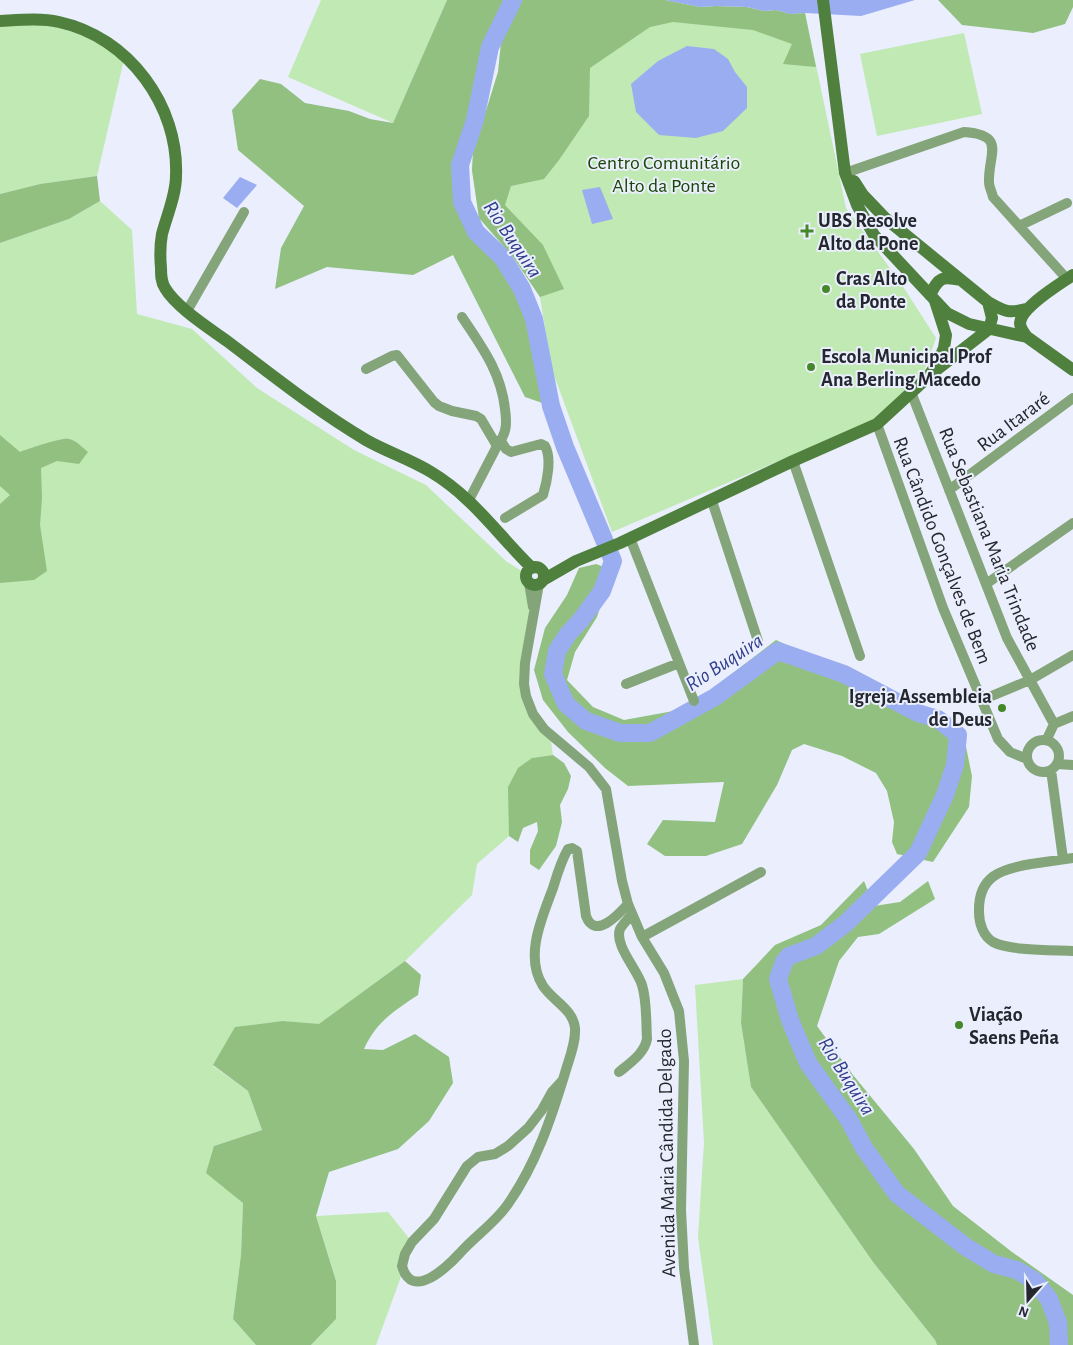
<svg xmlns="http://www.w3.org/2000/svg" width="1073" height="1345" viewBox="0 0 1073 1345" font-family="'Alegreya Sans',sans-serif">
	<rect width="100%" height="100%" fill="#eaeefd"/>
	<path fill="#c0e9b3" d="M321,0h126l-54,123 -105,-46z
		M521,0h144l35,7 105,6 41,195 54,74 36,56 -13,36 -48,46 -263,112 -60,-162 -12,-73 -27,-40 -34,-39 -7,-48 1,-17 25,-81 3,-29z
		M0,21l61,2 64,32 -28,121 -57,8 -40,10z
		M964,33l18,81 -105,22 -17,-82z
		M100,201l32,29 5,84 55,15 65,59 97,62 72,35 81,77 18,11 4,10 5,34 -9,46 8,51 17,21 3,20 -21,3 -22,64 -1,14 -32,28 -5,31 -67,66 -86,64 -36,-4 -70,45 35,25 14,39 -48,16 29,57 -2,52 -8,64 23,26h-256v-1102l69,-24z
		M743,979l-2,44 10,64 122,175 62,78 2,5h-224l-15,-108 6,-94 -9,-158z
		M388,1212l24,30 -9,29 -27,74h-65l25,-26v-38l-20,-65z"/>
	<path fill="#91c081" d="M447,0h66l-23,47 -15,73 -15,45 2,37 14,30 27,26 19,31 12,30 17,87 -26,-9 -72,-142 -40,20 -86,-8 -52,22 6,-41 23,-42 -66,-56 -6,-40 28,-31 21,5 24,19 44,8 21,8 23,4z
		M521,0h144l35,7 16,-1 31,1 17,4 12,-1 14,4 15,-1 11,54 -33,-3 9,-20 -39,-14 -80,-8 -23,5 -60,41 -1,48 -30,44 -15,19 -33,7 -6,19 38,40 21,44 -24,8 -27,-40 -34,-39 -7,-48 1,-17 25,-81 3,-29z
		M938,0h135v7l-8,17 -32,9 -71,-8z
		M97,176l3,25 -31,18 -69,24v-49l40,-10z
		M0,435l20,17c8,-3 42,-15 49,-13 7,1 14,9 19,13l-9,12 -22,-3 -16,7 1,30 -2,27 7,46 -13,9 -34,3v-79l10,-9 -10,-9z
		M596,564l19,7 -8,15 -10,31 -22,35 -8,28 26,27 31,13 55,-10 20,-11 77,-59 32,15 45,18 92,45 20,24 7,34 -3,31 -36,55 -36,-8 -5,-12 2,-20 -7,-31 -11,-18 -34,-17 -38,-12 -12,6 -15,35 -35,59 -36,12h-41l-18,-12 16,-24 52,2 9,-40 -96,4 -23,-18 -37,-36 -25,-32 -9,-30 11,-42 22,-33 12,-27z
		M553,755l11,8 7,13 -3,13 -8,16 2,17 -6,24 -17,24 -9,-6v-14l8,-19 -1,-9 -14,6 -5,14 -9,-6 -1,-49 10,-19 14,-10z
		M864,881l10,25 26,-4 28,-21 7,18 -56,35 -21,3 -19,24 -22,65 36,49 61,74 39,57 59,46 61,43v50h-136l-2,-5 -62,-78 -122,-175 -10,-64 2,-44 32,-34 46,-20z
		M405,961l16,14 -3,20c-24,16 -42,27 -54,54l19,1 32,-16 34,23 4,26 -24,38 -31,28 -69,23 -13,44 20,65v38l-25,26h-55l-23,-26 8,-64 2,-52 -37,-30 8,-27 48,-16 -14,-39 -35,-26 22,-38 48,-6 36,3z"/>
	<path fill="#9aadf1" d="M665,0h250l-54,16 -56,-3 -15,1 -14,-4 -12,1 -17,-4 -31,-1 -16,1z
		M687,46l27,3 14,10 7,13 12,15v21l-24,23 -27,7 -37,-3 -23,-23 -5,-28 27,-23z
		M240,177l17,8 -20,23 -14,-10z
		M600,187l13,32 -21,5 -10,-34z"/>
	<g fill="none" stroke-linecap="round" stroke-linejoin="round">
		<path stroke="#9aadf1" stroke-width="18" d="M513,0l-23,47 -15,73 -15,45 2,37 14,30 27,26 19,31 12,30 17,87 14,41 48,114 -11,30 -21,29 -13,14 -11,17 -4,23 13,30 20,17 34,12h30l65,-36 63,-46 66,23 74,39 20,6 20,16 -3,30 -10,30 -27,58 -73,71 -29,22 -27,10 -5,6 -6,17 12,41 18,43 41,57 15,28 33,46 69,53 28,17 23,6 18,11 14,18 9,24 1,22"/>
		<path stroke="#84a579" stroke-width="10" d="M845,173l119,-41c43,3 24,22 25,50 0,5 3,10 4,15l74,82
			M1019,226l48,-23
			M187,311l57,-99
			M462,317c20,30 39,55 43,92 2,14 2,25 -8,36
			M366,369l26,-13 5,-1 37,47 5,4 13,5 24,5 5,3 16,27 -28,54
			M911,392l96,246 47,86
			M877,424l66,184 55,131 12,13 17,7
			M501,441l5,8 5,3 30,-8 4,2c7,12 2,36 -2,49l-38,23
			M793,461l67,195
			M949,490l124,-92
			M712,501l46,140
			M630,538l64,163
			M529,583l4,24
			M539,584l-14,79 -1,21 2,12 7,18 11,15 45,38 17,22 16,92 6,23 14,33 22,36 15,38 5,50 -3,149 3,58 10,77
			M986,584l87,-61
			M626,684l53,-21
			M982,700l48,-20 43,-25
			M1047,739l7,-15 19,-8
			M1027 756a16 16 0 1 1 32 0a16 16 0 1 1-32 0Z
			M1057,764l16,1
			M1051,770l12,89
			M1073,858c-14,2 -28,4 -42,6 -30,5 -53,12 -52,48 0,11 4,24 14,30 17,9 60,8 80,9
			M642,937l119,-65
			M619,1072c11,-9 25,-18 28,-33 -1,-17 0,-38 -5,-54 -5,-16 -28,-40 -22,-56 3,-5 8,-10 12,-15
			M563,1080l-11,12 -10,18 -14,18 -20,18 -13,8 -17,3 -11,9 -33,53 -22,23 -7,12 -3,12c10,36 46,0 58,-13 15,-17 35,-30 48,-49 28,-40 43,-85 57,-131 4,-14 11,-30 10,-45 -2,-19 -22,-27 -32,-42 -19,-30 -1,-68 10,-98 4,-13 8,-27 15,-39l4,-1 5,3 9,65c9,24 32,-1 42,-12"/>
		<path stroke="#50803e" stroke-width="12" d="M823,0l22,173 12,32 17,30 73,78 22,11 58,13 46,33
			M0,21c20,-1 40,-3 59,1 70,15 120,84 117,154 0,19 -9,39 -14,58 -2,11 -2,23 -1,34 0,7 0,14 4,20 11,19 44,40 62,53 45,34 90,70 139,99 21,12 44,19 65,32 42,25 67,63 101,96
			M854,181l9,14 22,23 103,84c16,9 20,12 38,7
			M930,295c9,-18 12,-19 31,-15
			M1027,337c-3,-4 -7,-9 -7,-14 1,-16 40,-39 53,-48
			M935,371l54,-42 3,-11 -4,-16
			M526 576a9 9 0 1 1 18 0a9 9 0 1 1-18 0Z
			M543,580l33,-19 44,-18 173,-82 84,-37 50,-46 10,-14 7,-16 2,-13 -11,-34"/>
	</g>
	<g fill="#458729" stroke="#eaeefd" stroke-width="2">
		<path d="M804.5 223.5h5v5h5v5h-5v5h-5v-5h-5v-5h5z"/>
		<circle cx="826" cy="289" r="5"/>
		<circle cx="811" cy="367" r="5"/>
		<circle cx="1002" cy="708" r="5"/>
		<circle cx="959" cy="1025" r="5"/>
	</g>
	<g text-anchor="middle" stroke-width="4" stroke-linejoin="round" paint-order="stroke">
		<g font-size="20" fill="#1a4604" stroke="#eaeefd">
			<text x="664" y="169">Centro Comunitário<tspan x="664" dy="23">Alto da Ponte</tspan></text>
		</g>
		<g font-size="20" font-weight="bold" fill="#25272e" stroke="#eaeefd" text-anchor="start">
			<text x="818" y="227">UBS Resolve<tspan x="818" dy="23">Alto da Pone</tspan></text>
			<text x="836" y="285">Cras Alto<tspan x="836" dy="23">da Ponte</tspan></text>
			<text x="821" y="363">Escola Municipal Prof<tspan x="821" dy="23">Ana Berling Macedo</tspan></text>
			<text x="992" y="703" text-anchor="end">Igreja Assembleia<tspan x="992" dy="23">de Deus</tspan></text>
			<text x="969" y="1021">Viação<tspan x="969" dy="23">Saens Peña</tspan></text>
		</g>
		<g font-size="20" fill="#25272e" stroke="#eaeefd">
			<text transform="translate(1013 421) rotate(-37)" y="7">Rua Itararé</text>
			<text transform="translate(990 539) rotate(68)" y="7">Rua Sebastiana Maria Trindade</text>
			<text transform="translate(943 550) rotate(69)" y="7">Rua Cândido Gonçalves de Bem</text>
			<text transform="translate(666 1153) rotate(-91)" y="7">Avenida Maria Cândida Delgado</text>
		</g>
		<g font-size="21" font-style="italic" fill="#303e8c" stroke="#eaeefd">
			<text transform="translate(513 239) rotate(56)" y="7">Rio Buquira</text>
			<text transform="translate(724 662) rotate(-33)" y="7">Rio Buquira</text>
			<text transform="translate(847 1076) rotate(58)" y="7">Rio Buquira</text>
		</g>
	</g>
	<g transform="translate(1028 1300) rotate(200)" stroke="#eaeefd" stroke-width="4" paint-order="stroke">
	<path d="M0-4L9 19L0 12L-9 19Z" fill="#25272e"/>
	<text y="-8" font-size="14" font-weight="bold" text-anchor="middle" fill="#25272e">N</text>
	</g>
</svg>
